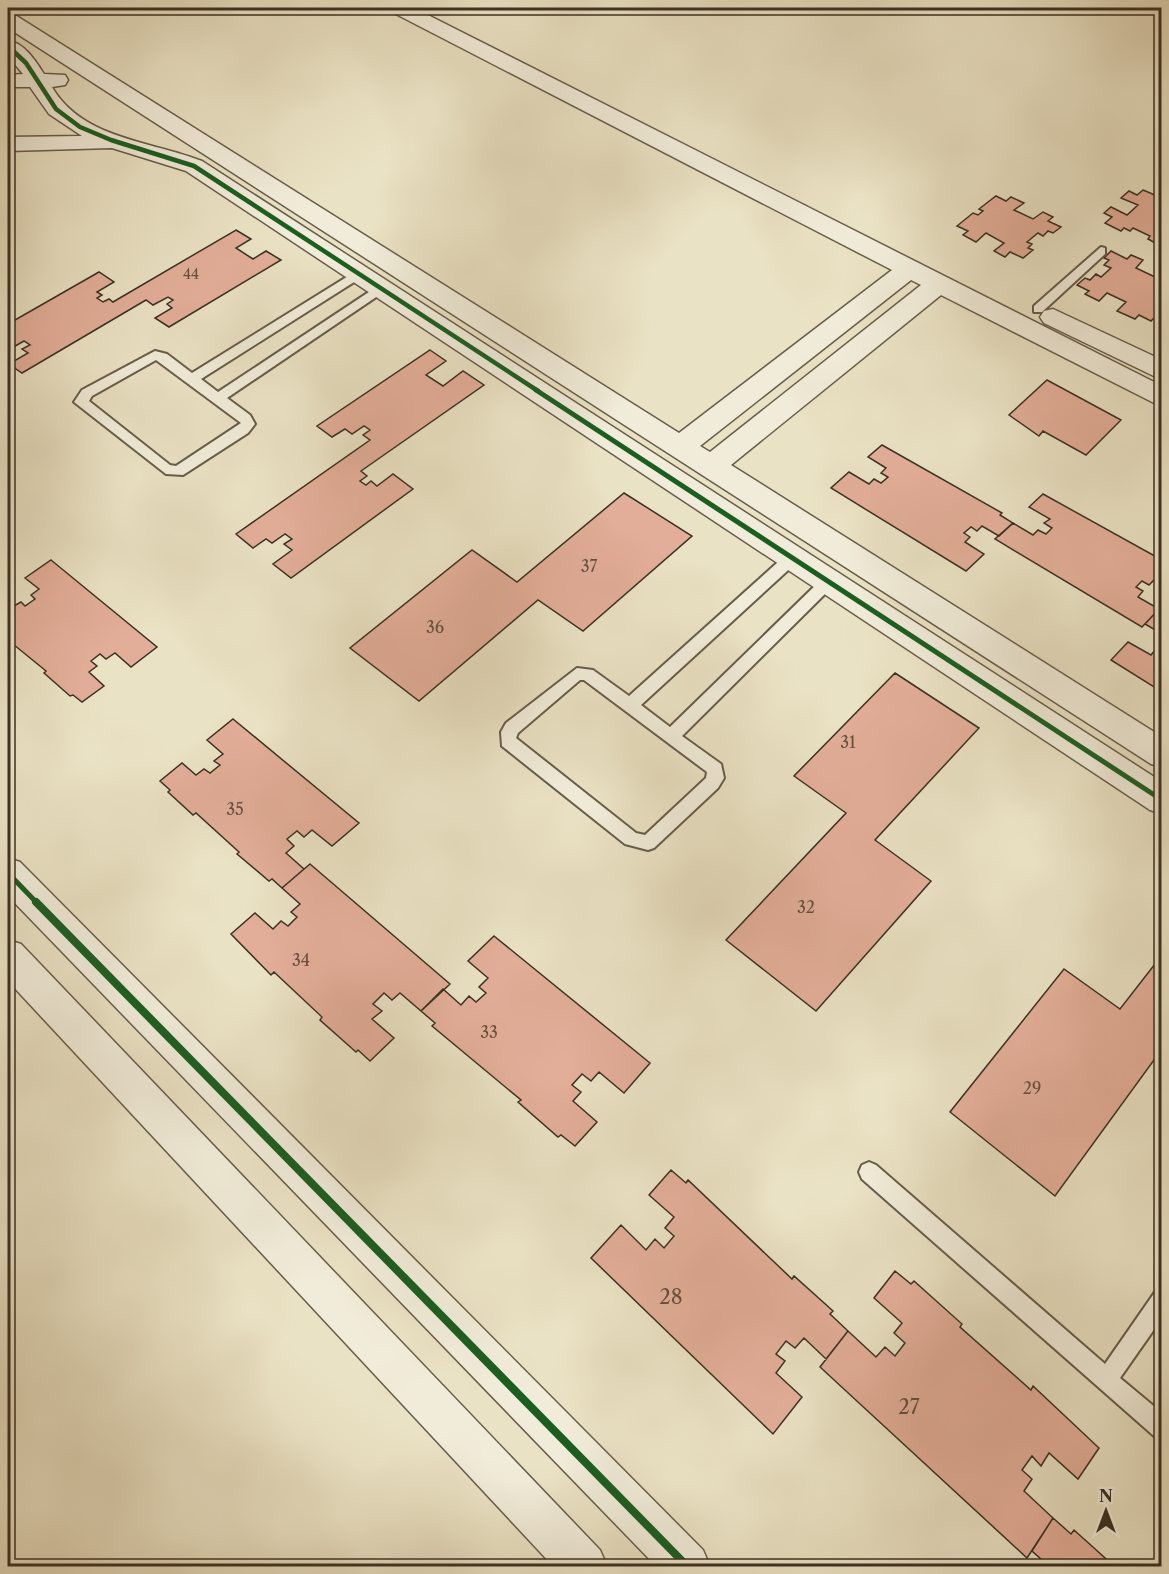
<svg xmlns="http://www.w3.org/2000/svg" width="1169" height="1574" viewBox="0 0 1169 1574" font-family="'Libre Caslon Text',serif">
	<rect width="100%" height="100%" fill="#eae2c4"/>
	<filter id="stains"><feTurbulence type="fractalNoise" baseFrequency=".00333" numOctaves="4"/><feColorMatrix values="0 0 0 0 .2 0 0 0 0 .09 0 0 0 0 .02 0 0 0 .5 -.17"/></filter>
	<radialGradient id="worn" r=".72"><stop offset=".6" stop-color="#630" stop-opacity="0"/><stop offset="1" stop-color="#630" stop-opacity=".3"/></radialGradient>
	<path fill="#e3ae99" stroke="#3b3123" stroke-width="1.5" d="M1143,190l19,8v52l-7,-4 2,-2 -9,-5 2,-3 -17,-8 -3,3 -6,-3 -3,3 -16,-8 7,-6 -8,-4 7,-6 16,8 11,-10 -17,-7 8,-7 8,4z
		M996,196l10,5 5,-4 13,6 -10,7 19,9 10,-7 10,5 -5,4 13,6 -8,6 -5,-2 -5,5 -5,-3 -11,9 5,2 -4,4 5,2 -10,8 -13,-6 -5,5 -11,-6 10,-8 -18,-10 -10,9 -13,-7 5,-4 -11,-5 16,-13 5,2 5,-4 -4,-2z
		M236,230l15,9 -15,9 17,11 13,-8 15,9 -112,67 -14,-9 17,-10 -5,-4 6,-4 -5,-3 -15,8 -7,-5 -124,73 -13,-9 19,-11 -6,-4 8,-4 -6,-4 -14,8 -2,-2v-23l91,-52 15,10 -17,10 5,3 -5,3 6,4 6,-3 4,3z
		M1111,251l16,8 4,-4 12,5 -7,8 19,9 7,-7v46l-4,-2 -7,7 -12,-6 -4,4 -18,-8 9,-9 -19,-9 -8,8 -14,-7 4,-3 -12,-6 8,-7 5,2 6,-6 5,3 10,-9 -7,-3 5,-5 -5,-2z
		M430,350l16,11 -20,14 17,11 20,-15 21,14 -123,86 6,5 -7,5 6,4 5,-4 6,5 16,-12 20,15 -122,89 -18,-14 19,-14 -8,-6 8,-5 -7,-5 -13,9 -6,-4 -13,9 -17,-14 134,-94 -7,-5 7,-5 -6,-4 -12,8 -7,-5 -13,8 -15,-11z
		M1047,380l74,40 -35,35 -43,-24 -4,5 -30,-21z
		M882,445l120,68 -2,2 13,8 -14,13 -17,-10 -5,5 -6,-4 -7,6 6,4 -5,5 19,12 -18,17 -135,-83 18,-16 20,12 5,-5 7,4 7,-6 -7,-4 5,-5 -18,-11z
		M624,493l68,43 -109,95 -45,-31 -119,101 -69,-53 122,-98 45,32z
		M1043,494l119,66v24l-8,-4 -5,5 -7,-4 -6,6 7,4 -5,6 21,12 -17,18 -147,-88 18,-16 20,12 5,-5 8,4 6,-6 -8,-5 6,-4 -21,-12z
		M51,560l106,87 -26,20 -16,-14 -9,6 -6,-5 -9,7 6,5 -8,6 15,14 -22,16 -9,-7 -3,1 -26,-23 2,-2 -38,-31v-37l4,4 9,-5 4,4 10,-7 -4,-4 8,-6 -14,-11z
		M1159,609l3,2v23l-17,-10z
		M1128,642l23,13 5,-6 6,3v40l-51,-32z
		M895,673l84,55 -104,112 56,41 -115,130 -90,-71 120,-127 -52,-37z
		M233,719l126,104 -27,23 -20,-16 -8,7 -7,-6 -10,8 7,7 -8,7 18,16 -22,19 -10,-9 -3,2 -32,-27 2,-2 -43,-39 -3,2 -25,-23 2,-2 -10,-9 22,-18 14,12 8,-6 6,4 10,-8 -6,-4 9,-7 -16,-14z
		M310,864l140,120 -29,27 -21,-18 -8,7 -8,-7 -11,11 9,7 -10,8 22,19 -24,23 -12,-11 -2,2 -36,-32 2,-3 -48,-45 -3,3 -40,-41 24,-21 18,16 8,-8 7,5 9,-9 -6,-5 9,-8 -18,-16z
		M494,936l156,127 -26,30 -25,-21 -8,9 -9,-7 -10,11 9,7 -8,9 24,21 -22,24 -14,-11 -3,2 -40,-35 3,-2 -89,-74 3,-3 -14,-12 22,-22 18,16 8,-9 7,6 10,-9 -7,-6 9,-9 -20,-17z
		M1162,955v94l-107,147 -105,-84 114,-143 56,40z
		M671,1170l15,13 2,-3 104,99 2,-3 39,35 -3,3 18,17 -22,28 -22,-21 -9,10 -9,-7 -10,13 9,7 -9,12 26,24 -29,37 -182,-176 30,-33 25,25 9,-11 9,9 10,-12 -9,-8 9,-11 -25,-22z
		M895,1271l16,13 3,-3 48,43 -2,3 71,63 2,-4 66,62 -21,31 -29,-26 -8,13 -9,-10 -10,14 10,9 -8,12 29,27 -26,40 -207,-191 28,-36 28,26 9,-10 10,9 10,-13 -11,-10 8,-10 -28,-25z
		M1053,1518l18,16 3,-4 40,36h-65l-17,-15z"/>
	<g fill="none" stroke-linecap="round" stroke-linejoin="round">
		<defs>
			<path id="service" d="M1101,247l4,1v6l-63,58h-8v-6z
				M358,270l6,4 -2,3 -161,102 17,13 160,-106h8l2,3 -161,109 23,17 5,9 -7,9 -65,42 -17,-1 -92,-72 8,-12 73,-39 12,3 25,19zM156,360l85,63 -65,43 -6,-1 -81,-64 3,-5z
				M792,552l5,2 2,4 -2,4 -156,143 29,22 153,-149h10l2,4 -2,4 -151,150 39,28 3,14 -6,10 -64,60 -6,2 -23,-6 -123,-98 -1,-14 5,-9 71,-55 16,2 36,26 158,-142zM580,680h4l123,92 -1,6 -61,57 -9,-2 -120,-95 2,-5z
				M869,1162l7,3 229,199 50,-72 7,-3v29l-42,60 42,35v26l-8,-3 -292,-257 -3,-7 3,-7z"/>
			<path id="minor" d="M389,8h25l748,378v21l-221,-112 -210,170 431,272v30l-11,-3 -1143,-736v-15l7,2 664,418 213,-163 -500,-258zM911,280l10,5 -211,167 -10,-6z
				M8,40c17,4 27,20 36,34l21,1 3,5 -3,5 -13,2c30,52 99,54 150,74l960,621v32l-12,-4 -964,-639 -74,-23 -104,3v-14l74,-1 -33,-22 -19,-27h-22v-12l15,-1 -15,-18z
				M1053,309l109,51v20l-118,-57 -4,-6 4,-6z
				M8,858l12,4 683,688 7,16h-54l-648,-670z
				M8,940l13,4 579,606 7,16h-54l-545,-585z"/>
		</defs>
		<use href="#service" stroke="#675d4b" stroke-width="4"/>
		<use href="#minor" stroke="#675d4b" stroke-width="3"/>
		<use href="#service" fill="#f1ecd9" fill-rule="evenodd"/>
		<use href="#minor" fill="#f1ecd9" fill-rule="evenodd"/>
		<defs>
			<path id="cycleway-far2" d="M8,46l18,17 30,46 24,18 31,13 83,26 344,225"/>
			<path id="cycleway-far1" d="M536,390l626,410
				M8,873l30,31"/>
			<path id="cycleway" d="M36,902l651,664"/>
		</defs>
		<use href="#cycleway-far2" stroke="#f1ecd9" stroke-width="8"/>
		<use href="#cycleway-far1" stroke="#f1ecd9" stroke-width="9"/>
		<use href="#cycleway" stroke="#f1ecd9" stroke-width="11"/>
		<use href="#cycleway-far2" stroke="#1b5e20" stroke-width="4.5"/>
		<use href="#cycleway-far1" stroke="#1b5e20" stroke-width="5"/>
		<use href="#cycleway" stroke="#1b5e20" stroke-width="8"/>
	</g>
	<g text-anchor="middle" stroke-width="4.5" stroke-linejoin="round" paint-order="stroke">
		<g font-size="14" fill="#655040">
			<text x="191" y="279">44</text>
		</g>
		<g font-size="16" fill="#655040">
			<text x="589" y="572">37</text>
			<text x="435" y="633">36</text>
			<text x="848" y="748">31</text>
			<text x="235" y="815">35</text>
			<text x="806" y="913">32</text>
			<text x="301" y="966">34</text>
			<text x="489" y="1038">33</text>
			<text x="1032" y="1094">29</text>
		</g>
		<g font-size="20" fill="#655040">
			<text x="671" y="1304">28</text>
			<text x="909" y="1414">27</text>
		</g>
	</g>
	<rect width="1169" height="1574" fill="none" stroke="#eae2c4" stroke-width="30"/>
	<rect x="9" y="9" width="1151" height="1556" fill="none" stroke="#3b3123" stroke-width="3"/>
	<rect x="15" y="15" width="1139" height="1544" fill="none" stroke="#3b3123" stroke-width="1.5"/>
	<g transform="translate(1106 1511)" stroke="#f1ecd9" stroke-width="4.5" paint-order="stroke">
	<path d="M0-4.5L10 22L0 15L-10 22Z" fill="#3b3123"/>
	<text y="-9" font-size="16" font-weight="bold" text-anchor="middle" fill="#3b3123">N</text>
	</g>
	<rect width="100%" height="100%" filter="url(#stains)"/>
	<rect width="100%" height="100%" fill="url(#worn)"/>
</svg>
